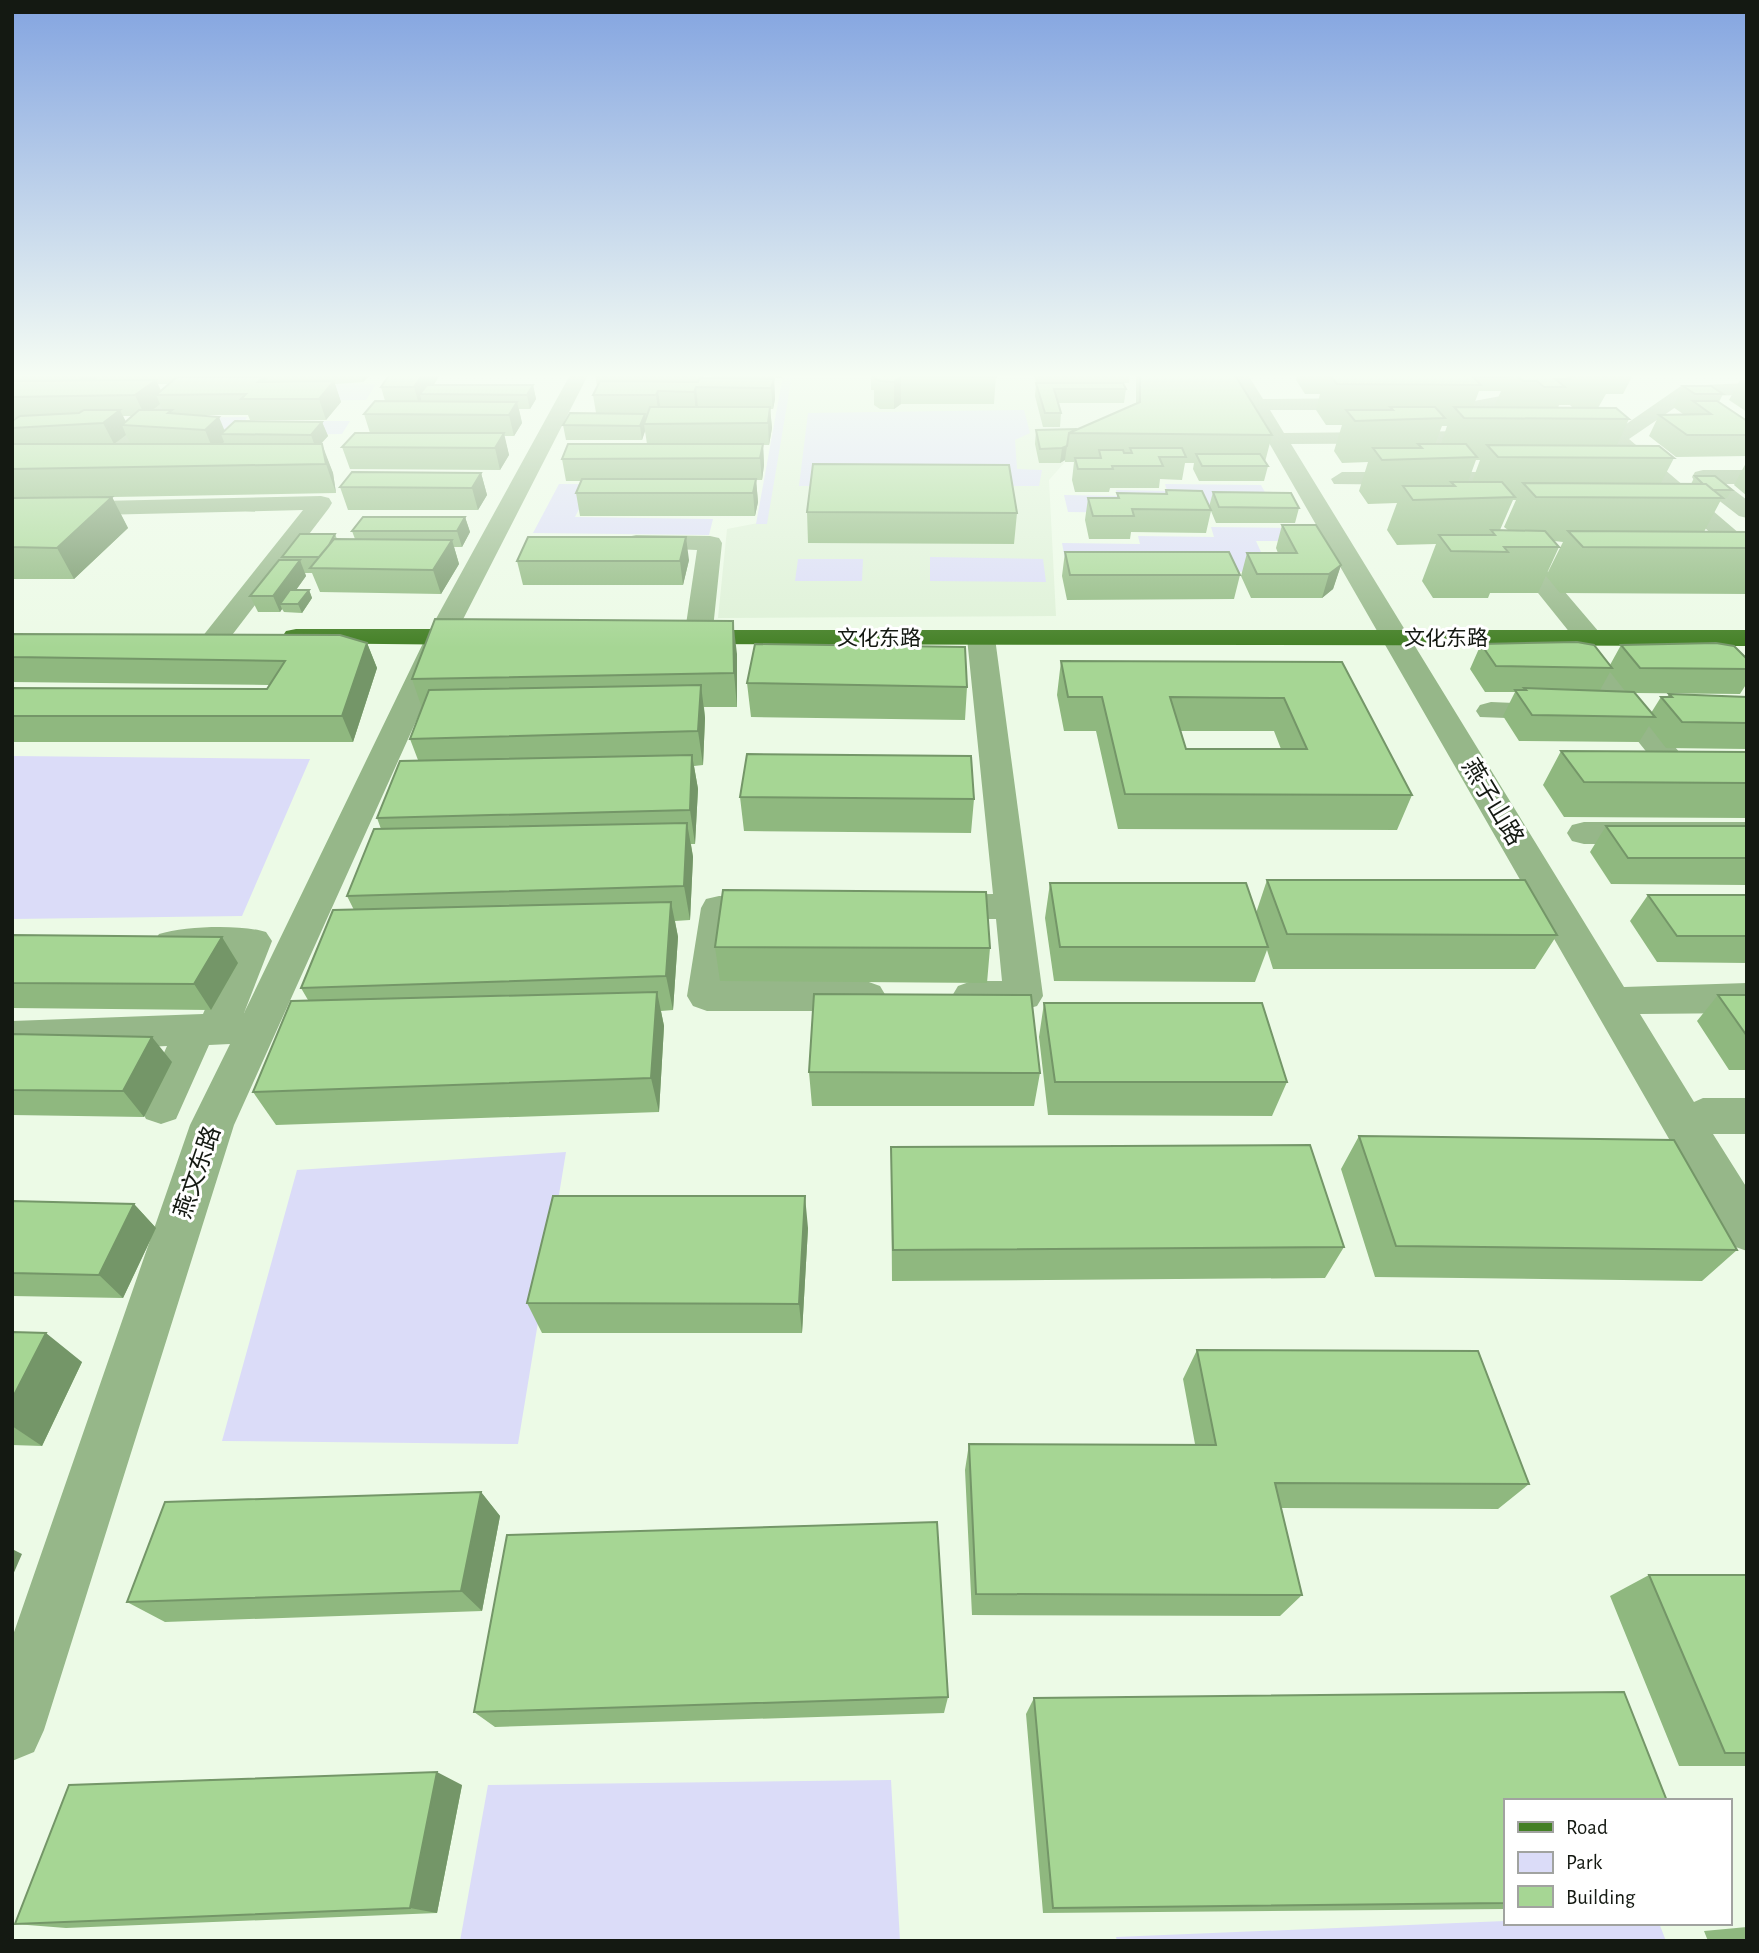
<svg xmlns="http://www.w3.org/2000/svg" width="1759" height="1953" viewBox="0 0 1759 1953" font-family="'Alegreya Sans','Noto Sans SC',sans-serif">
	<rect width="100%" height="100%" fill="#ecfae6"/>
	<path fill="#def1d7" d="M787,375h349l-1,55 -70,32 -16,18 7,136 -338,2 9,-89 31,-6z"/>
	<path fill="#dbdcf8" d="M783,375h9l-25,149h-11z
		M338,383l38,1 -10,16 -92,1z
		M1024,410l6,23 -15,7 2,29 25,1 -3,16h-240l9,-73z
		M247,417l-2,4h105l-8,13 -128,1 -51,-17z
		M559,484l189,1 -164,14 -9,18 138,2 -4,16 -176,-2z
		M1165,484l96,1 11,20 -123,-1 2,9 -83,-1 -4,-17 53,1 -1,-6 51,1z
		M1211,527l79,1 6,13h-40l14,31 -203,-2 -5,-27 78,1 -2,-8 76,1z
		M930,557l113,2 3,23 -116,-1z
		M798,559h65l-1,22h-67z
		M12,756l298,3 -68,157 -230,3z
		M566,1152l-48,292 -296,-3 75,-271z
		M891,1780l9,161h-440l28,-156z
		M1505,1921v2h154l7,18h-549l-1,-4z"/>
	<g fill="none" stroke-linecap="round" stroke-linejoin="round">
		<path fill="#96b789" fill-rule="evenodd" d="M191,375h20l-84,76h-14l-4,-4 4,-4z
			M570,375h18l-134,262 -220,488 -190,605 -10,22 -22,9v-123l178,-513 40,-81 -21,1 -33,74 -15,5 -15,-5 -6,-12 27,-61 -155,7v-32l191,-7 25,-59 -56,1 -13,-4 -6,-9 6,-9c26,-8 81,-10 107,-2l6,9 -28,72 182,-376z
			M1230,375h18l15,24 105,-1 10,6 -10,6h-98l14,23 192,-2 -21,-23 3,-4 59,-11 33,-18h23l-43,27 -50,9 25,26 -10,6 -204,1 333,543 123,-4v30l-107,1 54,88 9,-4h44v36h-34l34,54v63l-17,-6z
			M1747,383v12l-55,1 -63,43 118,101v20l-9,-2 -132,-120 75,-52z
			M1703,470h44v14h-21l21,16v18l-8,-2 -44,-34 -3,-5 3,-5z
			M1342,472h184l11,7 -11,7 -192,-2 -3,-5z
			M321,496l8,2 3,5 -3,5 -103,135h-20l-4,-6 101,-127 -291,7v-14z
			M636,535l74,1 9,2 3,5 -10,95 -4,6h-20l-4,-6 13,-88 -70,-3 -3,-5 3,-5z
			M1510,536l9,2 80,94 4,6 -4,6h-20l-81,-101 3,-5z
			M981,630l10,2 4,6 48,358 -6,10c-24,8 -55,8 -79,0l-6,-10 6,-10 14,-5h30l-6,-62h-60l-13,-3 -5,-9 5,-9 13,-3 57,-1 -26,-256 4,-6z
			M1590,656l10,2 91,108 5,7 -5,7 -11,3 -11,-3 -93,-116 4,-6z
			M1491,702l76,3 4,6 -4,6 -11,3 -76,-3 -4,-6 4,-6z
			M1584,822h163v22h-163l-12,-3 -5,-8 5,-8z
			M719,896h55l13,3 5,9 -5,9 -13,3h-38l-8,61h138l14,5 6,10 -6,10 -14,5h-159l-14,-5 -6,-10 14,-88 5,-9z"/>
		<path fill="#448026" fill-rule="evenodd" d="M296,629h185l10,2 4,6 -4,6 -10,2 -195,-2 -4,-6 4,-6z
			M681,630h1066v16l-1076,-2 -4,-6 4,-6z"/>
	</g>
	<path fill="#8fb87f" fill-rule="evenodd" d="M12,375h179l-2,2h12l-1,-2h170l-7,7 -28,2 6,18 -15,18h-76l-2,-5h-50l27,16 97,-9 6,14 -7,8 12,29 3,20 -224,4 16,31 -54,51h-62v-158l4,-3h-4zM158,384h10l-7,6zM160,404l3,6h-11zM123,416h9l-6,6zM126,435l5,9h-17z
		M595,375h109v3h7v-3h71v3h-33l25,1 1,20 -2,10h-3l2,19 -3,17h-6l1,20 -2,15h-6l2,22 -3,14h-175l-4,-23 5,-12h-15l-4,-22 85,-15 -2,-13 -3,9h-76l-3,-15 33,-12 -3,-18 5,-9h-1z
		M871,375h125l-2,29h-93l-7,5h-14l-6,-4v-15h-3z
		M1034,375h96l-1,8h-6l3,6 -2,14h-65l2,10 -1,14h-17l-8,-31 1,-13h68l-68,-1z
		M1136,375h99l37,60 -7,27 3,4 -4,15h-65l-6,-12 1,-6h-9l-3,17 -22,-1 -1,9h-49l-1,4h-34l-3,-12 2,-18h-9v-2l-5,3h-21l-4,-19 1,-14 41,-1 59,-25z
		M1297,375h208l2,1v-1h126l-10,19h-17l-8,14 31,11 -12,26 57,13 -13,25 30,1 4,-8 37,14 -5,8h-5l-18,34h43v62l-187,-1 -14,-17 17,-34 -9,-1 5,6 -21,46h-48l-2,5h-55l-11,-17 14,-37 -39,1 -10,-15 10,-27 -29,1 -9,-13 9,-29 -26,1 -8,-12 8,-26h-16l-10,-15 4,-16h-15l-9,-14zM1479,391h22l-7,16h-21zM1559,405h11l3,3h-15zM1442,426h5l-6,18h-6zM1476,460h4l-8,22h-4zM1513,500h3l-12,27 4,3h-8z
		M1740,380h7v32l-18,-12z
		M434,385h99l3,14 -6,10h-11l3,14 -8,13h-10l5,19 -9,15 -150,-1 -8,-22 28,-14 -6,-19 21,-13 -4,-14z
		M1683,386l40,8 -4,8 28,19v35l-71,1 -27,-21 10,-21 24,-1 -10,-7z
		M1747,461v35l-13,-11z
		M481,473l6,22 -9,15h-130l-8,-23z
		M1166,490l43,17 4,-15 86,16 -4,15h-79l-5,-12 -5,22 -75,-1 -1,7h-41l-4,-19 3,-22h29v-5l48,1z
		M807,512l210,1 -3,31 -206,-1z
		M465,517l5,15 -8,15h-8l5,17 -18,30 -121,-2 -8,-19h-7l1,3 -10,14h13l3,8 -10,15 -18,-1 -2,-3 -2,3h-22l-8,-16 34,-36 -2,-3 53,-23 2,5h18l-3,-8z
		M1282,525l59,40 -8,24 -11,9h-71l-10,-22 6,-23h31l-2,-5z
		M1065,552l175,23 -6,24 -167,1 -5,-24z
		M689,560l-6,25h-160l-6,-24z
		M12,634l355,9 10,25 -24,74h-341v-54l255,1 2,-4 -257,-3z
		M1481,644l129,21 11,-20 126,14v24l-7,11 -105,-1 16,20 10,-16h6l2,-3 78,3v52l-81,-1 -17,-22 -10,16 -120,-1 -16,-25 12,-24h-30l-15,-23zM1610,672l15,19 -25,-1z
		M737,654v53h-33l1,11 -2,47 -9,1 4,23 -3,55h-4l2,13 -3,63 -15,1 3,16 -5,73 -12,1 3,15 -5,86 -383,13 -23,-33 55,-92 -7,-12 53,-78 -7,-14 34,-67 -4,-11 41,-58 -8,-21 12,-31 -10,-29z
		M1061,661l281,1 70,133 -15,35 -279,-1 -22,-98h-32l-7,-36zM1180,731h94l7,18h-95z
		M747,683l220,4 -2,33 -214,-3z
		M1561,751l186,1v66l-183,-1 -21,-32z
		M740,797l234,2 -3,34 -227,-2z
		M1606,826h141v59l-136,-1 -21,-32z
		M1267,880l290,55 -22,34h-262l-6,-19 -12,32 -201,-1 -9,-63 5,-35 206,30z
		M1648,895h99v68l-90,-1 -27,-41z
		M222,937l16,26 -27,47 -199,-2v-25z
		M715,947l275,1 -3,35 -267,-2z
		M1718,995h29v75h-18l-32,-49z
		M1044,1003l243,79 -15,34 -224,-1 -9,-78z
		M12,1034l160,28 -28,55 -132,-2z
		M809,1072l231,1 -6,33h-222z
		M1359,1136l378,114 -35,31 -327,-4 -34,-108z
		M891,1147l453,100 -19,31 -433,3z
		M12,1201l122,3 22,24 -33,70 -111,-2z
		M808,1228l-6,105h-260l-15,-30z
		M12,1332l70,30 -40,84 -30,-1z
		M1197,1350l332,134 -31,25 -217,-1 21,87 -22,21 -308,-1 -7,-145 4,-26h226l-12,-65z
		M481,1492l19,24 -18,95 -317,11 -38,-20z
		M1649,1575h98v191h-68l-69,-170z
		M948,1697l-4,16 -449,14 -21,-15z
		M1034,1698l471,103v108l-462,4 -17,-199z
		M462,1785l-25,128 -371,15 -51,-4z
		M1747,1927v14h-39l-4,-10z"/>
	<path fill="#749668" d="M78,375h17l2,4 -13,10z
		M175,375h16l-11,9z
		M255,375h13l1,2 -4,4 6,16 -6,2z
		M361,375h9l-7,7z
		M422,375h18l-12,19h-8l2,10 -2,4 -6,-21z
		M901,376v28l-7,5v-27z
		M774,379l1,20 -2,10 -2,-21z
		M156,380l6,15h-6l4,9 -15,12 -10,-21z
		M334,381l7,21 -15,18 -7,-21z
		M533,385l3,14 -6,10 -3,-14z
		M696,387l2,21 -2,5 -2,-21z
		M658,391l3,21 -2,4 -3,-21z
		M517,402l5,21 -8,13 -5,-21z
		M770,407l2,21 -3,17 -1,-22z
		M120,410l8,16 -6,-1 4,10 -12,9 -11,-21z
		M645,414l1,10h-2l1,7 -3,9 -2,-14z
		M219,417l7,17h-5l3,8 -10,10 -9,-22z
		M322,422l6,14 -12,13 -5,-14z
		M504,433l5,22 -9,15 -5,-22z
		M322,444l11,29 3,20 -10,-29z
		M763,444l1,21 -2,15 -2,-22z
		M1067,446l-2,14 -5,3 2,-15z
		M481,473l6,22 -9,15 -6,-22z
		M756,479l2,23 -3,14 -2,-23z
		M112,497l16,31 -54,51 -17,-31z
		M465,517l5,15 -8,15 -5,-16z
		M686,537l3,23 -6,25 -3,-24z
		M452,540l7,24 -18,30 -8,-24z
		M300,560l6,16 -20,28h-6l2,5 -2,3 -7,-16z
		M1341,565l-8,24 -11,9 7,-24z
		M309,590l3,8 -10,15 -4,-9z
		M733,621l4,33v53l-3,-34z
		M367,643l10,25 -24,74 -11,-26z
		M701,685l4,33 -2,47 -5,-34z
		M692,755l6,34 -3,55 -5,-34z
		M687,823l6,34 -3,63 -6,-34z
		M671,902l7,35 -5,73 -7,-34z
		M222,937l16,26 -27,47 -17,-26z
		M657,992l7,34 -5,86 -8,-34z
		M152,1037l20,25 -28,55 -21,-26z
		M805,1196l3,32 -6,105 -3,-29z
		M134,1204l22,24 -33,70 -24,-23z
		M46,1333l36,29 -40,84 -30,-20v-27z
		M481,1492l19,24 -18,95 -21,-20z
		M12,1549l10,5 -10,23z
		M437,1772l25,13 -25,128 -27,-5z"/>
	<path fill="#a6d694" stroke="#749668" stroke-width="2" fill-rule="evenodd" d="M389,375h33l-8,12h-33z
		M874,375h122v2l-95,-1 -7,6 -14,-1 -6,-3z
		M1140,375h95l37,60 -203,-2 71,-31z
		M1330,375h141l10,10 -144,-1z
		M1474,375h31l2,1 -1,1h-29z
		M1516,375h50l4,4h-15l10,8h-21l-7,-6h-14z
		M177,377h87l-6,5 76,-1 -15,18h-78l5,-5 -90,1z
		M700,378l74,1 -3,9 -75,-1 -2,5 -36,-1 -2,4h-63l7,-14 98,1z
		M156,380l-21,15 -123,2v-16z
		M1036,383h87l3,6h-72l7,24h-16z
		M427,385h106l-6,10 -107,-1z
		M1683,386h28l12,8h-28z
		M375,401l142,1 -8,13 -145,-1z
		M1693,401h24l30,20v14h-60l-28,-20 52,-1z
		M650,407h120l-2,16 -124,1z
		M1390,407h45l10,11 -90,3 -9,-11h47z
		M1454,407l162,1 13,11 -165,-1z
		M84,410h36l-17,13 -91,5v-7l8,-5 59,-3z
		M139,410h33l-4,3 51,4 -14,13 -83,-5z
		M570,413l75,1 -5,12 -77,-1z
		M235,421l87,1 -11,13 -90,-1z
		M1077,429l-8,4 -2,13 -5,2 -22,1 -4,-19z
		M355,433h149l-9,15 -153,-1z
		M12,444h310l4,20 -314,5z
		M568,444h195l-3,14 -198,1z
		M1418,444h48l11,13 -95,3 -9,-12h49z
		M1487,445l172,1 15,12 -176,-1z
		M1130,448h52l4,9h-27l4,9h-51l1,3h-35l-3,-11h26l-2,-8h24l1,3h8z
		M1196,454h64l8,12h-66z
		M813,464l196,1 8,48 -210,-1z
		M352,472l129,1 -9,15 -132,-1z
		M1695,476h20l17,14h-19l-7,-6h-3z
		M582,479h174l-3,14h-177z
		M1451,482h51l13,15 -102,3 -10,-14h52z
		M1523,483l183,1 17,14 -187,-1z
		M1166,490l36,1 9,19 -79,-1 2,7h-41l-5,-18h31l-2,-5 50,1z
		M1213,492l78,1 8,15 -80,-1z
		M112,497l-55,51 -45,-1v-49z
		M363,517h102l-8,14h-105z
		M1282,525h34l25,40 -12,9h-72l-10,-21h50z
		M1491,530l54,1 14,16h-55l4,5 -57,-1 -12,-16h56z
		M1568,531l179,1v16l-164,-1z
		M300,534h35l-6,11 -10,12h-37z
		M528,537h158l-6,24h-163z
		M334,539l118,1 -19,30 -123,-2z
		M1065,552h164l11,23h-170z
		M279,560h21l-27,36h-23z
		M290,590h19l-11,14h-18z
		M435,619l298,2 1,52 -322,6z
		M12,634l328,1 27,8 -25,73h-330v-28l255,1 18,-28 -273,-4z
		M1577,642l17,3 18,23 -116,-2 -15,-22z
		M1716,643l18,3 13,13v10l-107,-1 -19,-23z
		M755,644l210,3 2,40 -220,-4z
		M1061,661l281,1 70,133 -287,-1 -23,-97h-34zM1170,697l114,1 23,51h-121z
		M701,685l-3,46 -288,8 19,-49z
		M1524,688l110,4 21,25 -123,-2 -17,-25h11z
		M1669,694l78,3v26l-65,-1 -21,-25h11z
		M1561,751l186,1v31l-163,-1z
		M747,754l224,2 3,43 -234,-2z
		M692,755l-2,55 -313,8 23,-57z
		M687,823l-3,63 -337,10 27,-67z
		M1606,826h141v32h-119z
		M1267,880h258l32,55 -270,-1z
		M1050,883h196l22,64h-208z
		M723,890l263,2 4,56 -275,-1z
		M1648,895h99v41h-70z
		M671,902l-5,74 -365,12 32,-78z
		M12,935l210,2 -28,47 -182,-1z
		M657,992l-6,86 -398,14 38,-91z
		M814,994l217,1 9,78 -231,-1z
		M1718,995h29v41z
		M1044,1003h218l25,79h-232z
		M12,1034l140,3 -29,54 -111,-1z
		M1359,1136l315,4 63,110 -341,-4z
		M1310,1145l34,102 -451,3 -2,-103z
		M553,1196h252l-6,108 -272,-1z
		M12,1201l122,3 -35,71 -87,-2z
		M12,1332l34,1 -34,66z
		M1197,1350l281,1 51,133 -254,-1 27,112 -326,-1 -7,-150 247,1z
		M481,1492l-20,99 -334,11 38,-100z
		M937,1522l11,175 -474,15 33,-177z
		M1649,1575h98v178h-22z
		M1624,1692l43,109h-162v102l-452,5 -19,-210z
		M437,1772l-27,136 -395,16 54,-139z"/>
	<linearGradient id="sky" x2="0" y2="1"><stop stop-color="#83a4e0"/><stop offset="0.58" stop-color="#f6fdf4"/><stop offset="1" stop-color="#f6fdf4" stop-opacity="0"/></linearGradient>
	<rect width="1759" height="648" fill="url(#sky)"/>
	<g text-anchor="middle" stroke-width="6" stroke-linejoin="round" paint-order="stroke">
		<g font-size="21" fill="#141912" stroke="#fff">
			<text x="879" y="645">文化东路</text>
			<text x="1446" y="645">文化东路</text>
		</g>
		<g font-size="24" fill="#141912" stroke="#fff">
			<text transform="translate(1493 802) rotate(59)" y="8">燕子山路</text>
			<text transform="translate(197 1172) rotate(-71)" y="8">燕文东路</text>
		</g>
	</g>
	<rect width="1759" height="1953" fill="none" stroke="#141912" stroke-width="28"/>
	<rect x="1504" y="1799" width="228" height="126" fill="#ffffff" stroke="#a1a3a0" stroke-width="2"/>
	<rect x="1518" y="1822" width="35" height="10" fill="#448026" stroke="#a1a3a0" stroke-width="2"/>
	<text x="1566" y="1834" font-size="21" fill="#141912">Road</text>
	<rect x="1518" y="1852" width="35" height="21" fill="#dbdcf8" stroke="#a1a3a0" stroke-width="2"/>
	<text x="1566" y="1869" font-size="21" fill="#141912">Park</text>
	<rect x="1518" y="1886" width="35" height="21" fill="#a6d694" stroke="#a1a3a0" stroke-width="2"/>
	<text x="1566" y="1904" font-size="21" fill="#141912">Building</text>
</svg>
